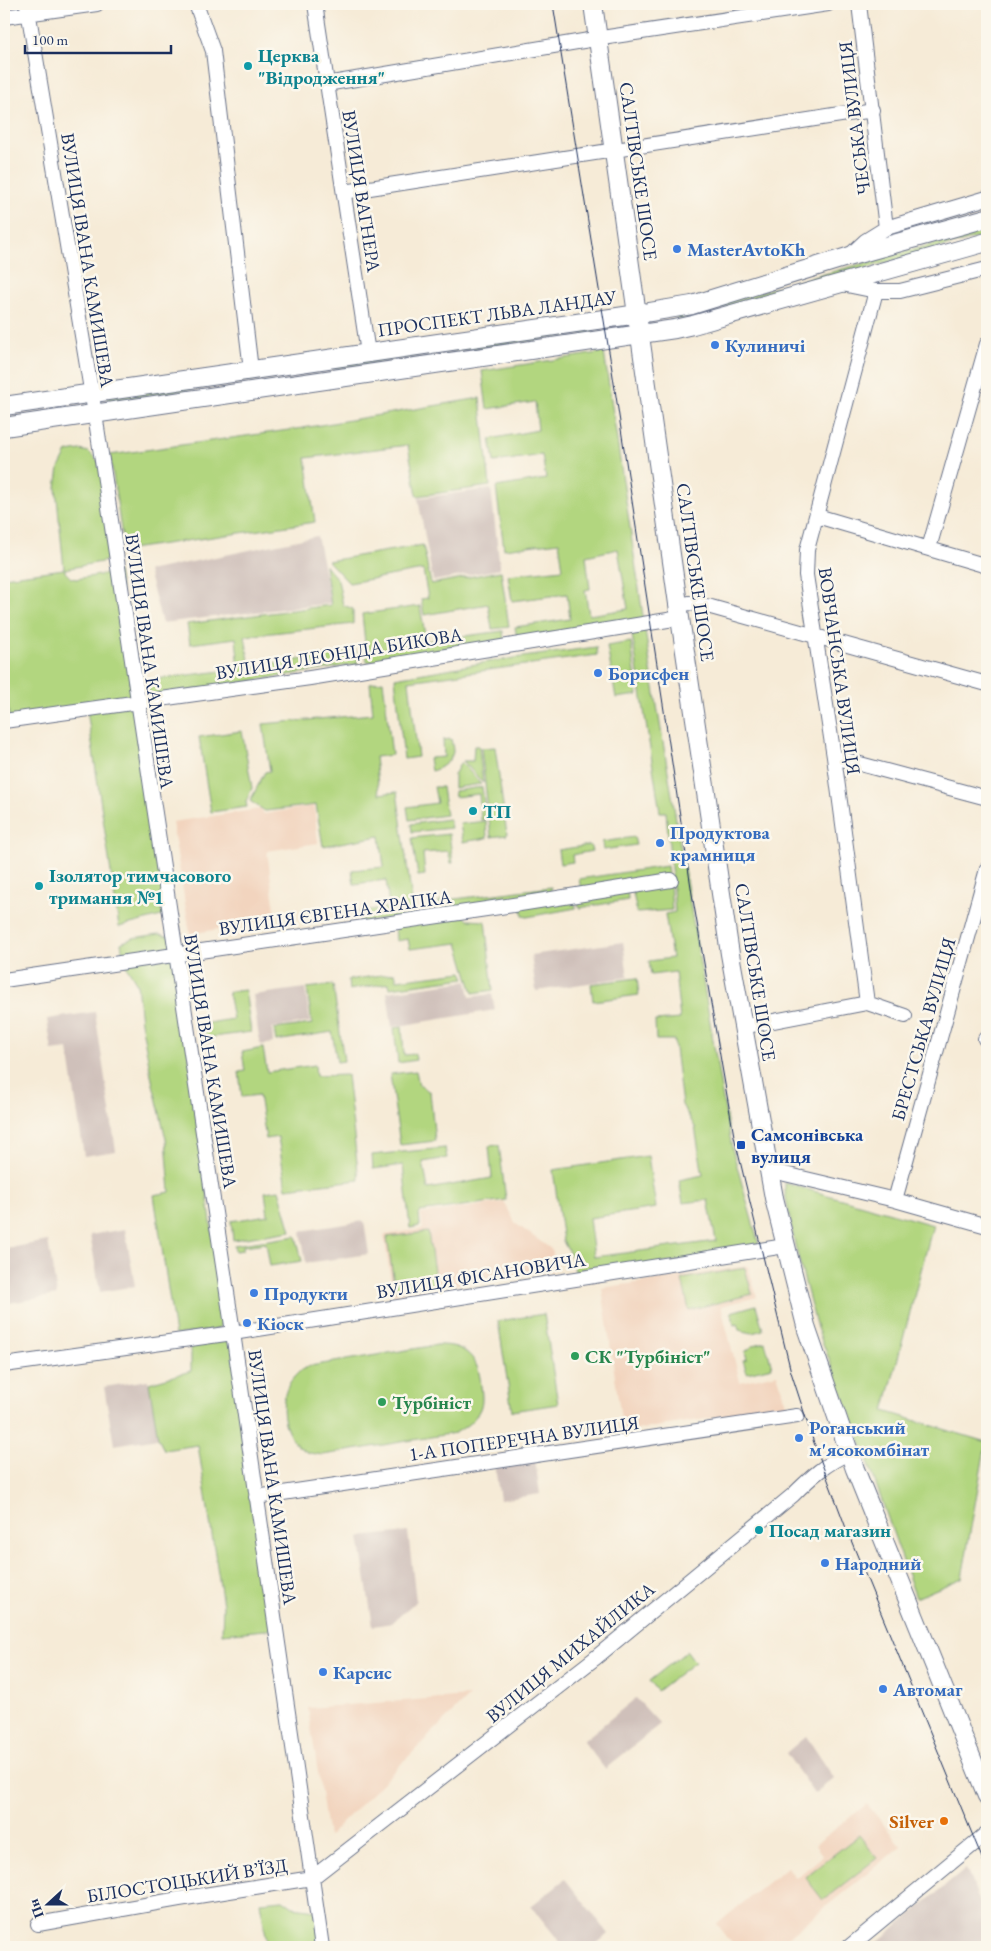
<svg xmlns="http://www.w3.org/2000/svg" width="991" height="1951" viewBox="0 0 991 1951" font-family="'EB Garamond',serif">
	<rect width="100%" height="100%" fill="#fbf7ec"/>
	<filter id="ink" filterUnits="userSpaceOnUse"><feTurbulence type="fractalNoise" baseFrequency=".02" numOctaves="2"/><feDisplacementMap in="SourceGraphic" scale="10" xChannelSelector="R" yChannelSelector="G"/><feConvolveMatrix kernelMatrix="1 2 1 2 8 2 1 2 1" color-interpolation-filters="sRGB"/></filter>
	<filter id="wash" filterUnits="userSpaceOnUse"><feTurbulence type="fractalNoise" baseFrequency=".0096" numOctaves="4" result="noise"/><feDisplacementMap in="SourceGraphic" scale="20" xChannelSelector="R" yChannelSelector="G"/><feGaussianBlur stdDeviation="1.12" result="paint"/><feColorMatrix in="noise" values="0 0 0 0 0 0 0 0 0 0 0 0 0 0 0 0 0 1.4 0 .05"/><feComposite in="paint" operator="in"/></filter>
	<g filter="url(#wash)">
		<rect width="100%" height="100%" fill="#f6ebd7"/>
		<path fill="#f2d4be" d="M314,806l4,37 -51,8 9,68 -86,15 -18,-112 89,-13 3,5z
			M504,1202l12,22 35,25 5,21 -163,24 -9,-59 39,-6 -2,-15z
			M748,1266l9,31 -36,9 19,76 37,-8 10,32 -164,26 -21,-144z
			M469,1696l-141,141 -20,-129z
			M867,1804l34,42 -125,101h-41l-18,-23 70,-57 9,11 27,-22 -8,-11z"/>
		<path fill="#cfc0ba" d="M491,489l9,80 -67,12 -15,-83z
			M317,536l14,67 -169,20 -14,-52z
			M623,942l5,35 -92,14 -5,-36z
			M467,981l3,16 22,-3 3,16 -103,17 -5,-35z
			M305,988l5,34 -38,6 1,15 -13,2 -7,-50z
			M95,1012l21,139 -32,5 -16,-107 -16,2 -5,-32z
			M364,1221l5,33 -63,9 -5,-32z
			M125,1229l10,57 -35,6 -10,-57z
			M48,1241l9,54 -53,9v-55z
			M148,1380l10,58 -44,7 -10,-58z
			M535,1460l5,34 -40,6 -5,-33z
			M408,1532l8,69 -24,22 -19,3 -14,-89z
			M636,1698l24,26 -55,45 -22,-28z
			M806,1736l28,42 -20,16 -28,-41z
			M966,1869l21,50v28h-116z
			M565,1879l44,55 -17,13h-28l-33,-41z"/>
		<path fill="#b2d67f" stroke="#66826e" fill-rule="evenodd" d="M987,229v6l-309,85 -2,-5z
			M593,326l1,6 -134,18 -352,51v-5z
			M604,352l47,318 71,424 10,54 28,101 -184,27 -3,-16 -10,-19 -10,-71 95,-14 8,52 -67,10 5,39 122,-16 -8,-41 -25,3 -4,-23 24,-5 -1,-5 -7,-43 -13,-22 -8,-65h-18l-1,-19 25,-2 -5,-47 -24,3 -2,-14 23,-3 -7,-44 10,-2 -9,-100h-6l-30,-190 -113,16 -2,-11 55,-8 -3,-25 -55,7 -4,-26 55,-6 -4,-27 -55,7 -8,-62 50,-8 -4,-24 -48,7 -4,-23 48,-9 -3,-28 -48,7 -5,-38zM618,549l10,60 -39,6 -4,-25 5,-1 -4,-33z
			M480,398l10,88 -73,10 -9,-51 -102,13 9,64 -191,28 -14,-95 193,-27z
			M80,450l9,2 13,13 7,92 -3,4 -41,8v3l6,6 5,1 42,-7 51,342 -50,13 -32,-217 -77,10 -6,-41v-102l60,-8 -8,-81 3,-20 8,-16z
			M423,545l8,39 70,-13 8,56 -17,2 -4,-25 -64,11 -3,-16 7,-1 -5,-28 -74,13 -21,-22z
			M325,565l13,15 5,25 10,4v15l-108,12 5,31 106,-16 2,13 -208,33 -3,-17 92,-11 -3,-31 -46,6 -3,-20 144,-19z
			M420,606l6,35 77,-10 1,9 -137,22 -5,-48z
			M631,642l7,53 -22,3 -9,-52z
			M596,647l1,8 -188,26 9,76 -14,2 -9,-81 99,-17z
			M383,681l9,74 -17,2 4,37 18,-2 17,123 -54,8 -2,-11 31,-5 -3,-27 -32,4 -2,-14 32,-3 -4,-31 -57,10 -7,-41 -51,6 -15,-10 15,-29 5,-1 -7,-47 110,-10 -3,-31z
			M242,731l10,57 -6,14 1,5 -36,5 -12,-75z
			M451,739c1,4 2,10 2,13 -2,10 -13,17 -22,19l-2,-13 15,-1 -1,-17z
			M474,746h5l4,37 -20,-22h10z
			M495,747l12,88 -16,2 -10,-89z
			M461,762l20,22 -27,4v-13z
			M434,787h8l4,28 -37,5 -2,-13 30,-4z
			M482,787l4,32 -5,1 -2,-26 -24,3 -1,-6z
			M449,819l2,9 -39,4 -1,-8z
			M486,821l1,17 -24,4 -3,-18z
			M449,834l4,29h-2l-3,-12 -25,2 2,22 -7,1 -6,-38z
			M634,837l2,8 -33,5 -1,-8z
			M590,845l2,6 -20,4 1,7 -13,2 -2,-14z
			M667,866l1,9 -87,14 -2,-10z
			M670,882l2,28 -35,3 -5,-25z
			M551,887v8l-111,15 -1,-9z
			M627,888l1,12 -49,8 -3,-12z
			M573,897l3,11 -49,9 -4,-1 -2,-11z
			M464,916l4,4 17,1 8,69 -20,3 -15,-50 -48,6 -2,-10 -12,2 -1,-16z
			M159,934l14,3 51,383 -6,9 -43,6 -21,-140 16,-3 -4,-53 -14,-59 -11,-58 -4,-38 -13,-22 -3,-19 12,-5z
			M462,972l3,6 -75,10 -1,-5 -40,7 -1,-10 47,-7 2,7z
			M637,978l2,17 -46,6 -2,-17z
			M333,985l11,76 -7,1 -5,-30 -56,9 -2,-12 38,-5 -5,-36z
			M245,990l6,42 -46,6 -3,-14 31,-5 -5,-27z
			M402,1027l2,28 11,-1 1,6 -18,3 -4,-35z
			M263,1048l4,24 48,-7 1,11 31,-1 12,105 -73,8 -8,-51 -12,2 -7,-44 -17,2 -3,-25 6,-1 -3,-19z
			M416,1071l3,14 11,7 5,49 -35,4 -10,-71z
			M499,1145l7,55 -87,12 1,14 -10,2 -7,-63 -30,4 -1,-14 73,-7 2,10 -24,4 5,27 64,-11 -3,-32z
			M785,1183l148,42 -49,186 102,31 -24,136 -46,20 -53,-151 -46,-119 -22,-83 -10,-52z
			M279,1190l12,41 -58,9 -2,-19 37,-6 -3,-23z
			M428,1232l8,53 -41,5 -8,-53z
			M296,1236l6,25 -32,5 -4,-23 -23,3v4l-8,1 -1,-6z
			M745,1268l7,26 -63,16 -7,-31z
			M756,1305l7,25 -11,3 -13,-3 -2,-6 -3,1 -3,-13z
			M544,1314l14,90 -46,7 -14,-90z
			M220,1340h14l42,289 -54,5 1,-29 -25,-160 -34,5 -6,-12 -9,-55 42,-12v-26z
			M765,1342l7,25 -25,6 -4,-13 4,-1 -2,-7 9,-7z
			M437,1345c29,-1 42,13 44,41 1,8 2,16 -1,23 -5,11 -14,18 -25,24l-132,22c-5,-1 -11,-1 -16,-3 -27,-13 -32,-58 -10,-78 3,-4 9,-6 13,-8z
			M687,1651l8,11 -38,29 -8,-10z
			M859,1835l18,23 -54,42 -18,-23z
			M283,1900l10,7 23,3 6,37h-54l-8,-45z"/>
	</g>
	<g filter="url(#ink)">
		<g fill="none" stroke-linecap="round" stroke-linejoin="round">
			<defs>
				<path id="minor" d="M27,4l68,410 136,905 91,628
					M196,4l17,47 38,319
					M315,4l53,349
					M859,4l27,224
					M4,17l93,-13
					M326,84l269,-45 233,-35
					M344,192l529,-82
					M849,256l16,-15 21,-13 101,-30
					M842,284l34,7h24l87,-22
					M817,516l170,50
					M929,548l58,-204
					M678,605l12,-2 21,4 276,77
					M4,721l306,-43 370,-60
					M834,757l153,41
					M4,980l516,-76 151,-24
					M867,1003l-33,-246 -28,-182 1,-25 69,-259
					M742,1027l125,-24 38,13
					M985,1039l2,1
					M768,1170l127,30 92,26
					M895,1200l92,-331
					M4,1365l229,-32 552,-87
					M256,1497l541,-81
					M38,1924l141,-25 133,-21 282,-219 199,-164c17,-17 33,-32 56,-42
					M849,1947l138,-114"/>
				<path id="major" d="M593,4l87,614 50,336 44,244 33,132 48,139 132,327
					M4,406l634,-92 54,-9 155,-48 140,-39
					M4,427l671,-98 18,-4 294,-83"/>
			</defs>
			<use href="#minor" stroke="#687188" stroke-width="16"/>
			<use href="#major" stroke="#687188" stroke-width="20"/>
			<use href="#minor" stroke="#fff" stroke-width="14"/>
			<use href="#major" stroke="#fff" stroke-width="18"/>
			<path stroke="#1b2f5e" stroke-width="1" d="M553,4l59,366 80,524 42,242 57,236 22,68 33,88 141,342"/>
		</g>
	</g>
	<g fill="#0f9aa8" stroke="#fbf7ec" stroke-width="2">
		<circle cx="248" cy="66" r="5"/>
		<circle cx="473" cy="811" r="5"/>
		<circle cx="39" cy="886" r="5"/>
		<circle cx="759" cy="1530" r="5"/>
	</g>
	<g fill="#3f7fe0" stroke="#fbf7ec" stroke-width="2">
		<circle cx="677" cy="249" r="5"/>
		<circle cx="715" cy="345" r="5"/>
		<circle cx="598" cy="673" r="5"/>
		<circle cx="660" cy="843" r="5"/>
		<circle cx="254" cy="1293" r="5"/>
		<circle cx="247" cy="1323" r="5"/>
		<circle cx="799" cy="1438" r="5"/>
		<circle cx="825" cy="1563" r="5"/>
		<circle cx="323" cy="1672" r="5"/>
		<circle cx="883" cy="1689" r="5"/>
	</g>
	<rect fill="#1a4fb4" stroke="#fbf7ec" stroke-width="2" x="736" y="1140" width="10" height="10" rx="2.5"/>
	<g fill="#2e9e5b" stroke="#fbf7ec" stroke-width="2">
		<circle cx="575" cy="1356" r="5"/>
		<circle cx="382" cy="1402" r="5"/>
	</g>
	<circle fill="#e8710a" stroke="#fbf7ec" stroke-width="2" cx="944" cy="1821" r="5"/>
	<g text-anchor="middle" stroke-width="5" stroke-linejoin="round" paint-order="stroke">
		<g font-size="19" font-weight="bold" fill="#0d838f" stroke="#fbf7ec" text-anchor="start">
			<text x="258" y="62">Церква<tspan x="258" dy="22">"Відродження"</tspan></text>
			<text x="483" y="818">ТП</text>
			<text x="49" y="882">Ізолятор тимчасового<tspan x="49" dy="22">тримання №1</tspan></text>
			<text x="769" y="1537">Посад магазин</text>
		</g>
		<g font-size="19" fill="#1b2f5e" stroke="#fbf7ec">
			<text transform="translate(854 118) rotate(-97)" y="7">ЧЕСЬКА ВУЛИЦЯ</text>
			<text transform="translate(639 171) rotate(82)" y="7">САЛТІВСЬКЕ ШОСЕ</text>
			<text transform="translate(362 191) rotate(81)" y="7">ВУЛИЦЯ ВАГНЕРА</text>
			<text transform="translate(88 260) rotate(81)" y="7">ВУЛИЦЯ ІВАНА КАМИШЕВА</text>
			<text transform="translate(497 313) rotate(-8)" y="7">ПРОСПЕКТ ЛЬВА ЛАНДАУ</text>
			<text transform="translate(696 572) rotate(82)" y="7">САЛТІВСЬКЕ ШОСЕ</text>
			<text transform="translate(339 653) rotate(-9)" y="7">ВУЛИЦЯ ЛЕОНІДА БИКОВА</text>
			<text transform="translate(150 661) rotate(82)" y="7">ВУЛИЦЯ ІВАНА КАМИШЕВА</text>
			<text transform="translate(840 671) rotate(82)" y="7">ВОВЧАНСЬКА ВУЛИЦЯ</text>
			<text transform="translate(335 912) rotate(-8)" y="7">ВУЛИЦЯ ЄВГЕНА ХРАПКА</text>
			<text transform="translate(756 972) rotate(81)" y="7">САЛТІВСЬКЕ ШОСЕ</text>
			<text transform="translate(923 1029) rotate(-74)" y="7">БРЕСТСЬКА ВУЛИЦЯ</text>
			<text transform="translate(211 1061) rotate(81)" y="7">ВУЛИЦЯ ІВАНА КАМИШЕВА</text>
			<text transform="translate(481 1275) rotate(-9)" y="7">ВУЛИЦЯ ФІСАНОВИЧА</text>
			<text transform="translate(524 1438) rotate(-8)" y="7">1-А ПОПЕРЕЧНА ВУЛИЦЯ</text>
			<text transform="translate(273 1477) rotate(82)" y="7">ВУЛИЦЯ ІВАНА КАМИШЕВА</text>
			<text transform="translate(570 1652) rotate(-39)" y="7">ВУЛИЦЯ МИХАЙЛИКА</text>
			<text transform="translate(187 1880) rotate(-9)" y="7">БІЛОСТОЦЬКИЙ В’ЇЗД</text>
		</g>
		<g font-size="19" font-weight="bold" fill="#366cbe" stroke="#fbf7ec" text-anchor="start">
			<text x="687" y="256">MasterAvtoKh</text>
			<text x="725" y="352">Кулиничі</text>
			<text x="608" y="680">Борисфен</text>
			<text x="670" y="839">Продуктова<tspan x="670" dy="22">крамниця</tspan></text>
			<text x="264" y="1300">Продукти</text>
			<text x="257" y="1330">Кіоск</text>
			<text x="809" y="1434">Роганський<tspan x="809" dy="22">м'ясокомбінат</tspan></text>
			<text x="835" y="1570">Народний</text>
			<text x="333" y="1679">Карсис</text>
			<text x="893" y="1696">Автомаг</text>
		</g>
		<g font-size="19" font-weight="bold" fill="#164399" stroke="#fbf7ec" text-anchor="start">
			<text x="751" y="1141">Самсонівська<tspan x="751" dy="22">вулиця</tspan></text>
		</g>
		<g font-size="19" font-weight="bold" fill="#27864d" stroke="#fbf7ec" text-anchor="start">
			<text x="585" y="1363">СК "Турбініст"</text>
			<text x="392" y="1409">Турбініст</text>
		</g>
		<g font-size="19" font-weight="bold" fill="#c56008" stroke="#fbf7ec" text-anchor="end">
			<text x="934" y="1828">Silver</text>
		</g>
	</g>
	<rect width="991" height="1951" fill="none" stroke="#fbf7ec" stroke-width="20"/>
	<g transform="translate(48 1904) rotate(249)" stroke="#fbf7ec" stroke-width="4" paint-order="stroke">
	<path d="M0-4L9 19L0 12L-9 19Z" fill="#1b2f5e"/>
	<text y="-8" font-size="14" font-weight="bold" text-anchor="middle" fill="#1b2f5e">Пн</text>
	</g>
	<path d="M25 45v8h146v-8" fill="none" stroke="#1b2f5e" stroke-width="2.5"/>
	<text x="32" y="45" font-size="15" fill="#1b2f5e" stroke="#fbf7ec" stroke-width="4" paint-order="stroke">100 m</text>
</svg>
